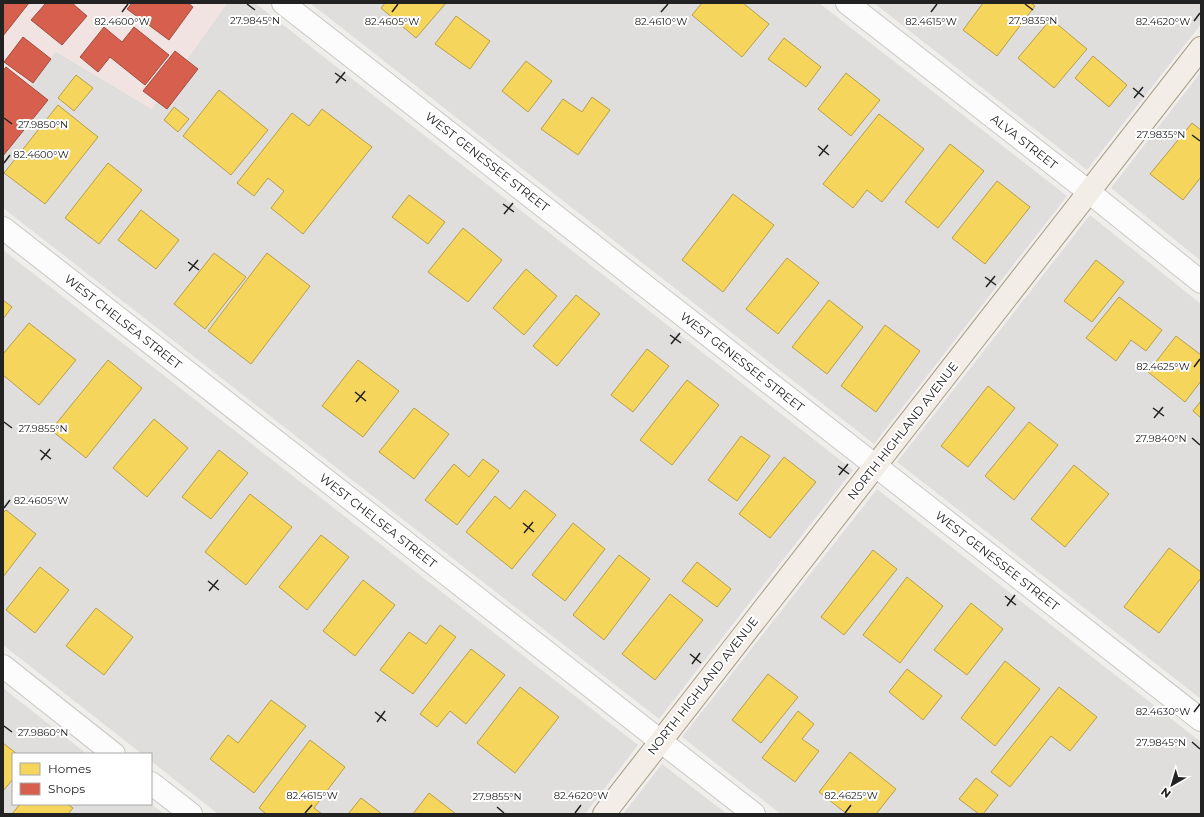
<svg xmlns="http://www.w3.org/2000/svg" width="1204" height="817" viewBox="0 0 1204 817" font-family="Montserrat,sans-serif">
	<rect width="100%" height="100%" fill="#f0eeeb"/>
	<path fill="#dfdedc" d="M227,3h28l598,467 -194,249 -656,-511v-87l52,-70 97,58z
		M310,3h509l248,193 -193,248z
		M874,3h327v21l-114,146z
		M1201,72v189l-90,-73z
		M1090,215l111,89v395l-304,-237z
		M3,250l635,495 -53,69h-367l-67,-53v-7h-9l-139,-109z
		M877,489l324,253v72h-420l-99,-77z
		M3,688l84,66h-74v50h138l13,10h-161z
		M662,764l65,50h-104z"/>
	<path fill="#f1e3e1" d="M3,3h224l-75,106 -96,-58 -53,70z"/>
	<path fill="#f6d55c" stroke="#b69f4b" d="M385,3h61l-30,35 -35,-30z
		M702,3h41l26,21 -27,33 -50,-42z
		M983,3h48l4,3 -38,50 -34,-26z
		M456,16l34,25 -20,28 -35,-25z
		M1051,19l36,30 -33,39 -36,-30z
		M784,38l37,29 -15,20 -38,-28z
		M1093,56l34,29 -18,22 -34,-29z
		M526,61l26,20 -24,31 -26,-21z
		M846,73l34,27 -29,36 -33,-27z
		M76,75l17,13 -19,23 -16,-13z
		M219,90l49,40 -37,45 -48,-39z
		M592,97l18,13 -32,45 -37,-26 22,-30 19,13z
		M58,105l40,32 -53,67 -41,-31z
		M174,107l15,12 -11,13 -14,-12z
		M322,109l50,38 -69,87 -32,-26 13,-17 -16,-13 -14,18 -17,-13 55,-70 17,13z
		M879,114l45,35 -42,53 -15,-12 -14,18 -30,-24z
		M1192,123l9,7v47l-18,23 -33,-26z
		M950,144l34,27 -46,57 -33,-26z
		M108,163l34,27 -43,54 -34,-26z
		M997,181l33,26 -45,57 -33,-26z
		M733,194l41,31 -51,67 -41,-32z
		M409,195l36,27 -17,22 -36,-27z
		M141,210l38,30 -23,29 -38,-29z
		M463,228l39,32 -34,42 -40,-30z
		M214,253l32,24 -41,52 -31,-25z
		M267,253l43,33 -59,78 -43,-33z
		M787,258l32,25 -41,51 -32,-25z
		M1096,260l28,22 -32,40 -28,-21z
		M526,269l31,27 -33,39 -31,-27z
		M576,295l24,19 -43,52 -24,-20z
		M1119,297l43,33 -16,21 -15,-11 -15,21 -30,-23z
		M3,300l9,7 -9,12z
		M829,300l34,27 -36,47 -35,-27z
		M29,323l47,37 -37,45 -36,-30v-21z
		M885,325l35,26 -44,61 -35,-26z
		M1176,336l25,19v26l-16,21 -37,-30z
		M647,349l22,17 -36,46 -22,-17z
		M108,360l34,28 -56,70 -35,-28z
		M358,360l41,31 -36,46 -41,-31z
		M687,380l32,25 -47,60 -32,-25z
		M988,386l27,22 -47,59 -27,-21z
		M1201,401v17l-8,-7z
		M414,408l35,26 -35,45 -35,-27z
		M154,419l34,29 -41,49 -34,-29z
		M1029,422l29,23 -44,55 -29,-24z
		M741,436l29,20 -33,45 -29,-21z
		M219,450l29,23 -37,46 -29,-22z
		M784,457l32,25 -46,56 -31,-24z
		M483,459l16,12 -42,54 -32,-25 29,-36 15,13z
		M1074,465l35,29 -44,53 -34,-28z
		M525,490l31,25 -44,54 -46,-37 29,-36 15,13z
		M250,494l42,33 -46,58 -41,-33z
		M6,510l30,24 -33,43v-64z
		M573,523l32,26 -40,52 -33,-26z
		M321,535l28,22 -42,53 -28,-23z
		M1169,548l32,24v6l-42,55 -35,-26z
		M873,550l24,19 -53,66 -23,-18z
		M619,555l31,24 -46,61 -31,-25z
		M697,562l34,27 -14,18 -35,-26z
		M40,567l29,23 -34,43 -29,-23z
		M907,577l36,29 -43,57 -37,-28z
		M363,580l32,25 -40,51 -32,-25z
		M670,594l33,26 -48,60 -33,-26z
		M971,603l32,26 -36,46 -33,-25z
		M96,608l37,29 -29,38 -38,-29z
		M440,625l16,12 -43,57 -33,-24 29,-38 17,12z
		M471,649l34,26 -39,49 -16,-13 -13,16 -17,-13z
		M1005,661l35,28 -45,57 -34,-28z
		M907,669l35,27 -19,24 -34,-28z
		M768,674l30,23 -37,46 -29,-23z
		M520,687l39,30 -44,56 -38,-30z
		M1059,687l38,30 -27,34 -19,-15 -41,51 -19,-15z
		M271,700l35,26 -52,67 -44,-34 18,-24 10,8z
		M798,711l16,13 -12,15 17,12 -24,31 -33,-24z
		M310,740l35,27 -31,41 8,6h-56l-7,-6z
		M3,743l14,11h-4v25l-10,12z
		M850,752l46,37 -20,25h-29l-28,-22z
		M976,778l22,17 -15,19h-4l-20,-15z
		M429,793l27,21h-43z
		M361,798l21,16h-34z
		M20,804h47l6,4 -5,6h-56z"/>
	<path fill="#d6604d" stroke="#a04d40" d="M3,3h26l-26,33z
		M46,3h26l15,13 -25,29 -31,-25z
		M132,3h56l5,4 -24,33 -42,-31z
		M104,27l18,15 12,-15 35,28 -24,30 -35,-28 -12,15 -18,-15z
		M23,37l28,22 -18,24 -29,-21z
		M175,51l23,18 -31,40 -24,-18z
		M6,67l42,33 -45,56v-85z"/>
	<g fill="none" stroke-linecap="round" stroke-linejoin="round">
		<defs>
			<path id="minor" d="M283,3l918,717
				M847,3l242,189 112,90
				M3,228l751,586
				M3,666l111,88
				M151,783l40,31"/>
			<path id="primary" d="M604,814l597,-766"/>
		</defs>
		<use href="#minor" stroke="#c9c8c7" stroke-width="24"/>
		<use href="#primary" stroke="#a79c86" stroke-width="24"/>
		<use href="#minor" stroke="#fdfcfc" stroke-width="22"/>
		<use href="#primary" stroke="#f3ede7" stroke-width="22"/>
	</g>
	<path fill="none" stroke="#222" stroke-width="1.5" d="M247,4l8,6M1025,4l8,6M122,12l6,-8M392,12l6,-8M661,12l7,-8M931,12l6,-8M1194,21l6,-8M335,73l11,8M336,83l9,-11M1133,88l11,9M1134,98l9,-11M4,118l8,6M1192,135l8,6M818,146l11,9M819,156l9,-11M4,163l6,-8M503,204l11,8M504,214l9,-11M188,262l11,8M189,271l9,-11M985,277l11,8M986,287l9,-11M670,335l11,8M671,344l9,-11M1194,367l6,-8M355,392l11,9M356,402l9,-11M1153,408l11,8M1154,418l9,-11M4,422l8,6M1192,438l8,7M40,450l11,9M41,460l9,-11M838,466l11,8M839,475l9,-11M4,508l6,-8M523,523l11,9M524,533l9,-11M208,581l11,9M209,591l9,-11M1005,596l11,9M1007,606l8,-11M690,654l11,9M692,664l8,-11M375,712l11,9M1194,712l6,-8M377,722l8,-11M4,726l8,6M1192,742l8,7M497,807l7,6M305,813l7,-8M575,813l6,-8M845,813l6,-8"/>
	<g text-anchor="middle" stroke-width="4" stroke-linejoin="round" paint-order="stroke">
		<g font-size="12" fill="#222" stroke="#fff">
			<text transform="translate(1024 142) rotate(38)" y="4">ALVA STREET</text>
			<text transform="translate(487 162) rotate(38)" y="4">WEST GENESSEE STREET</text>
			<text transform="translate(123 322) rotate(38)" y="4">WEST CHELSEA STREET</text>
			<text transform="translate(742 362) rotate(38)" y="4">WEST GENESSEE STREET</text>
			<text transform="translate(903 431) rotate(-52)" y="4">NORTH HIGHLAND AVENUE</text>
			<text transform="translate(378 521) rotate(38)" y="4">WEST CHELSEA STREET</text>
			<text transform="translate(997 561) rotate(38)" y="4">WEST GENESSEE STREET</text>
			<text transform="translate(703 686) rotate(-52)" y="4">NORTH HIGHLAND AVENUE</text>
		</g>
	</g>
	<g font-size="10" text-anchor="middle" fill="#222" stroke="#fff" stroke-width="4" stroke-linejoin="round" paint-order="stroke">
		<text x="1033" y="24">27.9835°N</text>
		<text x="255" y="24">27.9845°N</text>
		<text x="1163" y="25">82.4620°W</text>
		<text x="122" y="25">82.4600°W</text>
		<text x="392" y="25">82.4605°W</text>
		<text x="661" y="25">82.4610°W</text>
		<text x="931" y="25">82.4615°W</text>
		<text x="43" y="128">27.9850°N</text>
		<text x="1161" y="138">27.9835°N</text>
		<text x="41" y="158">82.4600°W</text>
		<text x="1163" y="370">82.4625°W</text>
		<text x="43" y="432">27.9855°N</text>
		<text x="1161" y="442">27.9840°N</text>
		<text x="41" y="504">82.4605°W</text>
		<text x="1163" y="715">82.4630°W</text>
		<text x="43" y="736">27.9860°N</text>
		<text x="1161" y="746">27.9845°N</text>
		<text x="312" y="799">82.4615°W</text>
		<text x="581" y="799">82.4620°W</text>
		<text x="851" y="799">82.4625°W</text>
		<text x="497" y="800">27.9855°N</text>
	</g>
	<rect width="1204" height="817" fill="none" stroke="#222222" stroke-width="8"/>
	<rect x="12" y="753" width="140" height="52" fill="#ffffff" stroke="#a7a7a7"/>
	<rect x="20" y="763" width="20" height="12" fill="#f6d55c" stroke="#a7a7a7"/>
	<text x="48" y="773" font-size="12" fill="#222222">Homes</text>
	<rect x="20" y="783" width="20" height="12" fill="#d6604d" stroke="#a7a7a7"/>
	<text x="48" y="793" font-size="12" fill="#222222">Shops</text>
	<g transform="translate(1172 785) rotate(218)" stroke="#ffffff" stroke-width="3" paint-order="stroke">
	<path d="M0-3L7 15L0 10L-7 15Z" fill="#222222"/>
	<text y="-6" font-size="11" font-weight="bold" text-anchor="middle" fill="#222222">N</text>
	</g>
</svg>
